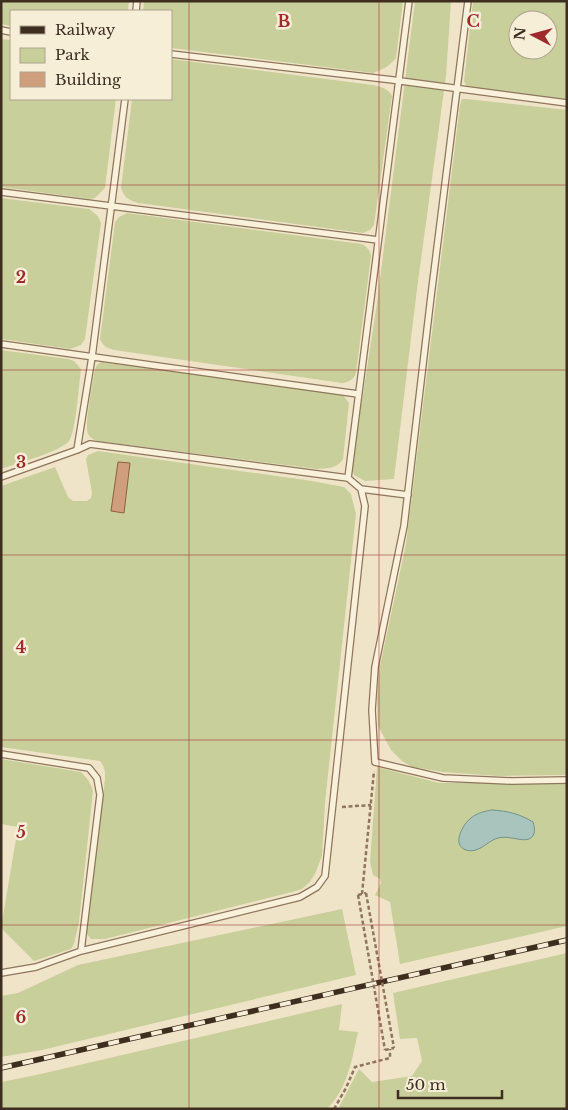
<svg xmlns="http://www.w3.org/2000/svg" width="568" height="1110" viewBox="0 0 568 1110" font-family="'Libre Baskerville',serif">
	<rect width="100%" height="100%" fill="#f0e4c8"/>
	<path fill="#c9cf9b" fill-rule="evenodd" d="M1,1h128l-1,10h-117v15l-10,-2z
		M144,1h259l-7,57c-6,8 -14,12 -23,15l-202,-25v-37h-28z
		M415,1h36l-5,75 -29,213 -23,190 -29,2 -11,-6 -2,-6 2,-16 23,-150z
		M473,1h94v99l-100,-13 -3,-6zM518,20h30v30h-30z
		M1,39l10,1v59h105l-11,89 -10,10 -5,1 -89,-12z
		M171,59l202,26c8,2 15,3 19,11l-18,129 -4,5 -7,3 -225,-30c-10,-3 -14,-6 -17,-15l11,-89h39z
		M462,99h5l100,11v665l-69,1 -55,-4 -31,-5 -10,-6 -11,-11 -13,-24 -1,-28 3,-32 26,-122 54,-439z
		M1,198l88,11 9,7 3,7 -16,116 -4,6 -11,4 -69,-10z
		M127,213l235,31c5,3 8,6 9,12l-15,117c-3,7 -7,9 -14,10l-228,-33c-7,-2 -11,-4 -14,-11l15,-117 4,-5z
		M1,350l67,9 6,2 7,8c-2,14 -5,62 -12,72 -7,10 -54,23 -68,28z
		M101,362l237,30 4,2 7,9 -6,56c-6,10 -16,9 -26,10l-220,-28c-4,-2 -7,-3 -9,-7 -4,-9 5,-53 7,-65l2,-4z
		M98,451l214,30 32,6 7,7 5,20 -31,289 -3,53 -7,18 -6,9 -7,6 -10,3 -187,47h-14l-4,-5v-9l18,-146c0,-8 0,-12 -5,-18l-99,-14v-261l54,-19 13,30 5,4h14l4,-3 1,-5 -6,-34 2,-4z
		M1,759l80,13c6,6 10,11 12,19l-14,131 -5,22 -3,5 -37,12 -33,-33 17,-101 -17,-3z
		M377,767l62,16 128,-1v144l-167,38 -10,-62 -15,-7 6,-12 -1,-4 -7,-4 -3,-13z
		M342,909l14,66 -314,75 -41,7v-61l17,-3 60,-28z
		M567,953v156h-229l21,-40 13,13 40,-6 10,-15 -5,-23 -17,1 -7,-46z
		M342,1004l-3,26 19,2c-6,27 -10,56 -31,77h-326v-27l35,-7z"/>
	<path fill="#a9c4bc" stroke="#6f938a" d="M492,810c16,1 28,4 41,12 2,6 3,14 -4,17 -8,3 -20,-4 -31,-1 -11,3 -19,16 -32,12 -15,-5 -3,-26 5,-32 6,-5 14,-7 21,-8z"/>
	<path fill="#cf9f7d" stroke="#8d5f41" d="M118,462l12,1 -6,50 -13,-2z"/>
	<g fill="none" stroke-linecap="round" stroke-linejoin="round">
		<defs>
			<path id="lane" d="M468,1l-37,295 -27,230 -29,141 -3,43 3,52 68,16 69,3 55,-1
				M136,11l1,-10
				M1,30l10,2
				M171,54l222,26 174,23
				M1,192l377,48
				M1,344l357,50
				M77,450l15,-93 33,-258
				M1,477l76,-27 13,-6 258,34 13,11 4,17 -40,370 -8,11 -17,10 -219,54 -45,16 -35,6
				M348,478l61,-477
				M361,489l47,6
				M1,754l88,14 8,10 3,17 -19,156"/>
		</defs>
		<use href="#lane" stroke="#8d765c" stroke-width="8"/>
		<path stroke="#8d765c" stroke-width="2.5" stroke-dasharray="4 2.5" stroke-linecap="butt" d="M342,807l29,-2
			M362,894l12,-123
			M358,895l8,-2
			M385,1050l9,-2
			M334,1109l12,-21 9,-21 35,-9v-9"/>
		<use href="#lane" stroke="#faf1dc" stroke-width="5.5"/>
		<defs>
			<path id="rail" d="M1,1068l566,-128"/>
		</defs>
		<use href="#rail" stroke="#3d2e20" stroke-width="5.5"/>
		<use href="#rail" stroke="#f7eed8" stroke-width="4" stroke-dasharray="11" stroke-linecap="butt"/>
		<path stroke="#8d765c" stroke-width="2.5" stroke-dasharray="4 2.5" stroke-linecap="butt" d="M366,893l28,155
			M358,895l27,155"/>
	</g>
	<path fill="none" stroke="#9e2a2b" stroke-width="1" stroke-opacity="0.55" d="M189,1v1108M379,1v1108M1,185h566M1,370h566M1,555h566M1,740h566M1,925h566"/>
	<g font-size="16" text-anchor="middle" font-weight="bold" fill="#9e2a2b" stroke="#f7eed8" stroke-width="5" stroke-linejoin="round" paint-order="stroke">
		<text x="284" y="27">B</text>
		<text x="473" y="27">C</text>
		<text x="21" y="283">2</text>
		<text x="21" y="468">3</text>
		<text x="21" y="653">4</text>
		<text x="21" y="838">5</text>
		<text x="21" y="1023">6</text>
	</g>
	<rect width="568" height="1110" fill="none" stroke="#3d2e20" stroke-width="5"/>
	<rect x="10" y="10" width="162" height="90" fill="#f7eed8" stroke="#ada18e"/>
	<rect x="20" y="26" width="25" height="8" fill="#3d2e20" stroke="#ada18e"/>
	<text x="55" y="35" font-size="15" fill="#3d2e20">Railway</text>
	<rect x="20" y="48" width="25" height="15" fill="#c9cf9b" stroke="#ada18e"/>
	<text x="55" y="60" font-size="15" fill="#3d2e20">Park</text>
	<rect x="20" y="72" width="25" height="15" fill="#cf9f7d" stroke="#ada18e"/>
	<text x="55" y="85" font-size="15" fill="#3d2e20">Building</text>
	<g transform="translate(533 35) rotate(276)"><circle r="24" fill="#f7eed8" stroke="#ada18e"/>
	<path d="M0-4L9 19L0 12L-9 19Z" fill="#9e2a2b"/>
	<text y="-8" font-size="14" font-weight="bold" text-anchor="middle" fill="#3d2e20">N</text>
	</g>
	<path d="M398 1090v8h104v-8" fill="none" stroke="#3d2e20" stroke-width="2.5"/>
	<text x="406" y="1090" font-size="15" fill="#3d2e20" stroke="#f7eed8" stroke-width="4" paint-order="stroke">50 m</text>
</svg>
